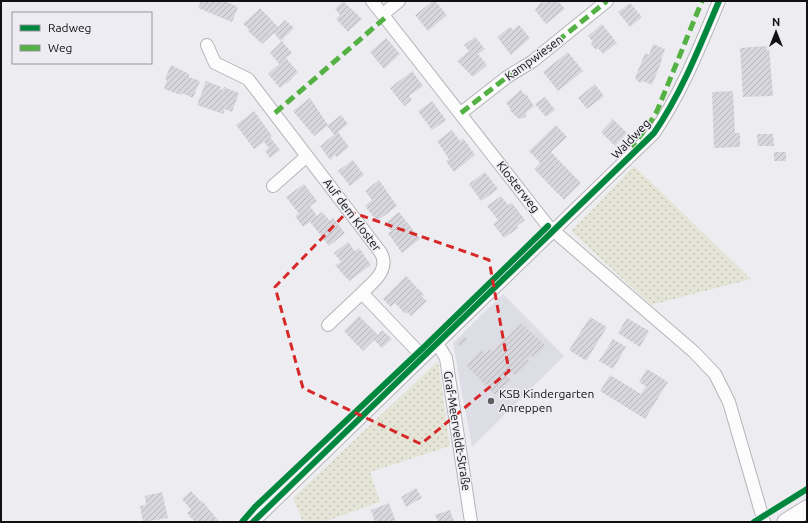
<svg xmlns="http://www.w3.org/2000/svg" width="808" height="523" viewBox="0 0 808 523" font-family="Ubuntu,sans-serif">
	<defs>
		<pattern id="grass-dots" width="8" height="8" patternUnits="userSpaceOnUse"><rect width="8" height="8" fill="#e4e5d6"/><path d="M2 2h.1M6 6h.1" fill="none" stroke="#c3c3b7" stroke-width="1.8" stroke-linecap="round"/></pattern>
		<pattern id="building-hatch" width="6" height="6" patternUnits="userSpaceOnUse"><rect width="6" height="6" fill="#d7d6dd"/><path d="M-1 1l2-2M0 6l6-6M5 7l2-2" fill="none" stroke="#b8b7bd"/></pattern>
	</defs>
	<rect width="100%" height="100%" fill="#ededf1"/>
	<path fill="#dcdde5" d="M503,294l61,62 -92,91 -19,-104z"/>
	<path fill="url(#grass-dots)" d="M634,166l117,113 -100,26 -80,-74z
		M438,361l12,85 -80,26 10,30 -57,20h-20l-10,-24z"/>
	<path fill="url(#building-hatch)" d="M201,1h24l13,6 -6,15 -34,-14z
		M343,1l19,18 -14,13 -12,-13 4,-4 -5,-6z
		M433,1h2l12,14 -19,16 -13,-16z
		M546,1h12l7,8 -19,15 -11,-14 6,-8 3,1z
		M630,3l12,14 -12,10 -12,-15z
		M260,8l18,19 7,-7 9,8 -13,13 -7,-8 -12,11 -14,-13 1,-2 -6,-5z
		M602,24l15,19 -14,11 -5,-6 -2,2 -5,-6 2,-2 -5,-6z
		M519,25l11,13 -19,17 -14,-18 13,-10 3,3z
		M475,37l10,12 -7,5 9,11 -14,12 -16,-16 12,-10 -5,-6z
		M386,38l14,16 -16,15 -14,-17z
		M282,41l10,12 -6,5 12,14 -11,12 -1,-1 -6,5 -12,-14 11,-10 -9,-11z
		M653,44l12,5 -4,11h1l-10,25 -9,-4 -3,2 -5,-5 10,-25 4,2z
		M769,46l4,50 -30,1 -3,-49z
		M568,52l15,19 -25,20 -15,-19z
		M171,65l18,9v3l11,4 -7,17 -11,-5 -1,2 -17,-6 3,-9 -2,-1z
		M412,71l11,15 -14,10 3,4 -8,6 -14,-18z
		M206,81l15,6 -1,2 3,1 1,-3 15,6 -7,19 -7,-3 -2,5 -26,-9z
		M595,84l9,12 -17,13 -9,-11z
		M521,90l4,5 1,-1 8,12 -8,7v4l-7,2 -9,-8v-3l-4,-5z
		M733,91l2,42h5v14l-26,1 -2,-56z
		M545,97l10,13 -9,7 -11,-13z
		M310,98l18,27 13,-10 7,9 -10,8 11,15 -12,10 -2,-2 -5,5 -10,-14 14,-11 -7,-9 -13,10 -21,-25z
		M432,101l14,19 -14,10 -14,-19z
		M254,111l18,25 -2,1 10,13 -10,8 -5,-7 4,-3 -5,-6 -10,7 -18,-24z
		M613,119l14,14 -12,13 -14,-14z
		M556,125l11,12 -16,15 30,31 -17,17 -30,-31 6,-6 -11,-12z
		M452,130l8,11 3,-3 12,17 -21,17 -8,-11 3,-2 -12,-18z
		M757,134h16l1,12h-16z
		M774,152h12v9h-12z
		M353,160l11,15 -14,11 -12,-15z
		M485,172l13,17 -17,12 -12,-17z
		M379,180l18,26 -20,15 -12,-15 7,-6 -7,-9z
		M304,184l13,17 -7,5 7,10 5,-4 8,9 3,-3 12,15 -16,13 -19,-24 -7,5 -8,-11 4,-2 -13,-17z
		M501,196l7,9 4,-2 13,17 -8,6 1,2 -14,10 -11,-14 5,-4 -11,-14z
		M399,212l21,27 -18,14 -14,-20 3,-2 -6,-8z
		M348,242l7,9 4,-3 12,17 -22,16 -14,-16 6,-3 -7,-9z
		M406,276l18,19 -2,2 5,4 -16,15 -4,-4 -2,2 -10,-11 -4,4 -8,-8z
		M359,316l19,19 4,-5 10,9 -10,9 -8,-8 -11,11 -19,-20z
		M590,317l17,10 -21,34 -17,-11z
		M627,318l22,13 -9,16 -22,-14z
		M521,323l25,23 -13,12 -2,-3 -4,4 3,2 -15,15 -6,-7 -5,5 7,6 -16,15 -29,-30 15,-15 4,4 5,-5 2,2z
		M464,336l4,4 -7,7 -4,-4z
		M613,339l13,8 -13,22 -14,-8z
		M647,369l21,13 -23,37 -45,-28 10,-16 31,19 5,-8 -7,-4z
		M416,488l6,10 -16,9 -5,-10z
		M191,491l10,11 1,-1 16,19 -2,2h-21l-8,-9 4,-3 -9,-11z
		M162,492l6,26 -25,4 -3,-16 6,-1 -1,-9z
		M389,503l7,19h-21l-4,-12z
		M450,510l4,12h-16l-3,-7z"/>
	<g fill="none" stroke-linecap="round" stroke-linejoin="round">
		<defs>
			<path id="minor" d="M372,1l176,225 146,126 21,22 14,28 35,120
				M383,14l16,-13
				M207,45l8,18 33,16 133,174c9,17 -8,29 -19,40l61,64
				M461,113l46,-36 26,-16 74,-60
				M273,186l34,-30
				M328,325l34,-32
				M437,343l9,15 25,164
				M253,522l401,-389c28,-41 46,-87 65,-132"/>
			<path id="secondary" d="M786,522l21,-13"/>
		</defs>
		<use href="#minor" stroke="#b5b5b8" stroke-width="14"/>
		<use href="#secondary" stroke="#b5b5b8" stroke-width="19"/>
		<use href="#minor" stroke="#fcfcfd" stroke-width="12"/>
		<use href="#secondary" stroke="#fcfcfd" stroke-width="17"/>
		<path stroke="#54b144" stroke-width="5" stroke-dasharray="10 5" stroke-linecap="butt" d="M275,113l111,-96
			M461,113l46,-36 26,-16 74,-60
			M638,149l-5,-4 15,-19 9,-15 45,-110"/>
		<defs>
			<path id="cycleway" d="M242,522l13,-15 168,-159 125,-122
				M253,522l401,-389c28,-41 46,-87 65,-132
				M754,522l53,-33"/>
		</defs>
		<use href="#cycleway" stroke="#ececf2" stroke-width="8"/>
		<use href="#cycleway" stroke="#00873e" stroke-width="6"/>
	</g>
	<path fill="none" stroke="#d62828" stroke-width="3" stroke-dasharray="8 5" stroke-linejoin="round" d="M348,211l141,49 20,111 -88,73 -118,-56 -28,-101z"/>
	<circle fill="#5e5e61" stroke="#ececf2" stroke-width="1.5" cx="491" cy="401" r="4"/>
	<g text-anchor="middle" stroke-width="3" stroke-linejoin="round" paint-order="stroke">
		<g font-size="12" fill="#111113" stroke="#ececf2">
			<text transform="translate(534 58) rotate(-36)" y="4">Kampwiesen</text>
			<text transform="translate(631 139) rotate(-46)" y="4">Waldweg</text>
			<text transform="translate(518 187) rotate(52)" y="4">Klosterweg</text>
			<text transform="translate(352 215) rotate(53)" y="4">Auf dem Kloster</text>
			<text transform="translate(457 431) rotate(81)" y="4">Graf-Meerveldt-Straße</text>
		</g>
		<g font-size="12" fill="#111113" stroke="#ececf2" text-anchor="start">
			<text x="499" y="398">KSB Kindergarten<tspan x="499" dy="14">Anreppen</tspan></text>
		</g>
	</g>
	<rect width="808" height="523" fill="none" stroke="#111113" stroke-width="4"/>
	<rect x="12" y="12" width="140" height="52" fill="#ececf2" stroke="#949499"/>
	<rect x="20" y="25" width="20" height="6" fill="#00873e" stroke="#949499"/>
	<text x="48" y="32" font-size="12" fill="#111113">Radweg</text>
	<rect x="20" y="45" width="20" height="6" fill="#54b144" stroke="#949499"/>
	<text x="48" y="52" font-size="12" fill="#111113">Weg</text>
	<g transform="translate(776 32)" stroke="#ececf2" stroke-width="3" paint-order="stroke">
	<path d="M0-3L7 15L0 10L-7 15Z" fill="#111113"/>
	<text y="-6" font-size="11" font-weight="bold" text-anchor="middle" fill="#111113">N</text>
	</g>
</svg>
